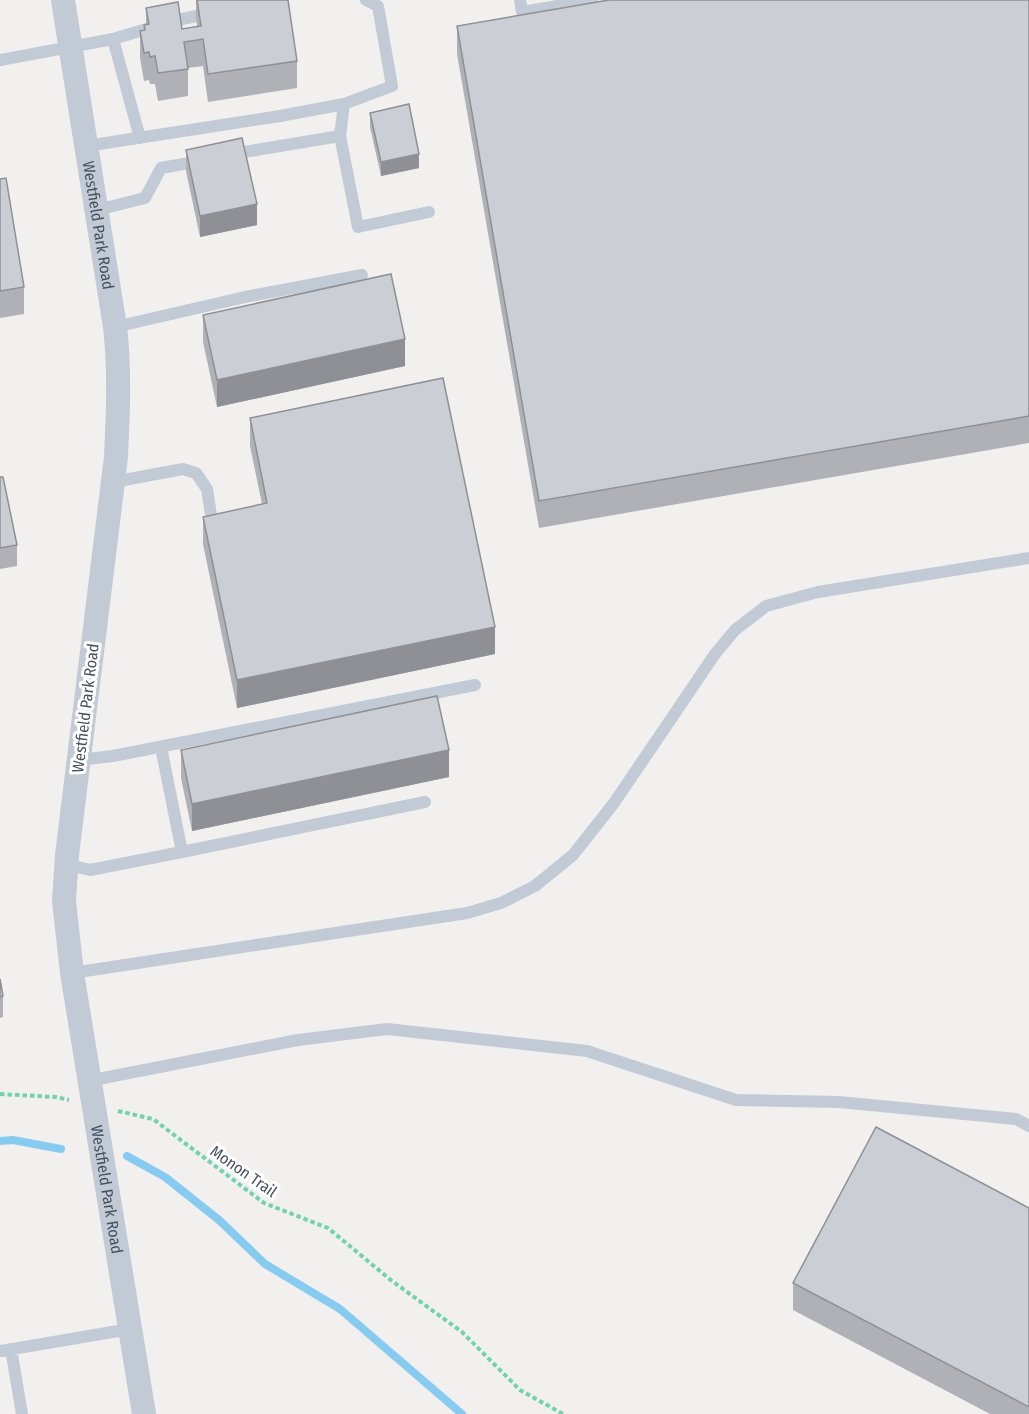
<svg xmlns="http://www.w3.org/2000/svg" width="1029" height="1414" viewBox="0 0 1029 1414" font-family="'Fira Sans Condensed',sans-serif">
	<rect width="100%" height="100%" fill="#f2f0ef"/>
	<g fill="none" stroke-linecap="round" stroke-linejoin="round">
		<path stroke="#87ccf0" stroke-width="8" d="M0,1141l13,-1 48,9
			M127,1156l38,21 54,43 46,44 75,45 122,105"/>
		<path stroke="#72d1b0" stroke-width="4" stroke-dasharray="4.5 3" stroke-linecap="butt" d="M0,1094l56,3 13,3
			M118,1111l35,8 111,84 64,25 64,53 70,51 58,58 43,24"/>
		<path stroke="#c2cad5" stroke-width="12" d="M520,0l2,12 70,-12
			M113,39l27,99
			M0,60l113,-21 64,-19 35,-7
			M340,136l18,91 71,-15
			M86,146l194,-30 64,-12 48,-18 -14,-80 -12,-6
			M232,154l108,-18 4,-32
			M97,210l48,-12 16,-30 39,-7
			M115,327l130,-30 117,-22
			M113,482l70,-13 13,4 11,16 6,39
			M161,747l21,105 243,-50
			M79,760l34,-4 362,-71
			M66,864l24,6 92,-18
			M72,973l395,-60 34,-10 34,-17 38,-31 41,-52 101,-149 20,-24 31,-24 52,-14 211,-34
			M88,1081l210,-41 89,-11 200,22 149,49 103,2 177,17 13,7
			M11,1349l11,65
			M0,1351l130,-22"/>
		<path stroke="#c2cad5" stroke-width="24" id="s1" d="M63,0l52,327c5,43 3,87 1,130l-49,398 -3,46 8,72 72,441"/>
	</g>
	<path fill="#afb1b7" d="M196,0h92l9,61v27l-89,14 -5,-36 -15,2v28l-30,5 -3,-17h-5l-1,-4 -5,1 -4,-23v-27l4,-1v-5h2v-17l36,21 15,-3 -1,-8z
		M1029,0v443l-490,85 -82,-474v-28z
		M370,113l49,55 -38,8 -11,-49z
		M186,150l71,75 -57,12 -14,-66z
		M0,179l24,108v27l-24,4z
		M203,315l202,51 -188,41 -14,-65z
		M250,418l245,236 -258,54 -34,-164v-27l59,-13 -12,-58z
		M0,477l17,68v21l-17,3z
		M181,750l268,27 -257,54 -11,-53z
		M0,979l3,17v21l-3,1z
		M1029,1208v206h-39l-197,-104v-27z"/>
	<path fill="#8e9095" d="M419,154v14l-38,8v-14z
		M257,204v21l-57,12v-21z
		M405,339v27l-188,41v-27z
		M495,627v27l-258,54v-28z
		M449,750v27l-257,54v-27z"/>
	<path fill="#cbced5" stroke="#8e9095" stroke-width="1.5" d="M197,0h91l9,61 -89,13 -5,-35 -19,3 4,27 -30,4 -3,-17 -5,1 -1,-5 -5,1 -4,-22 5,-1 -1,-5 5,-1 -3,-16 32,-6 4,27 19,-3z
		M609,0h420v416l-490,85 -82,-475z
		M409,104l10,50 -38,8 -11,-49z
		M242,138l15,66 -57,12 -14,-66z
		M6,178l18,109 -24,4v-112z
		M391,274l14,65 -188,41 -14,-65z
		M443,378l52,249 -258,53 -34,-163 64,-14 -17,-85z
		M0,477h3l14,68 -17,3z
		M437,696l12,54 -257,54 -11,-54z
		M0,979l3,17 -3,1z
		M876,1127l153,81v199l-236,-124z"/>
	<g text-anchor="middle" stroke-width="6" stroke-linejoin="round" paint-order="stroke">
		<g font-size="16" fill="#46505e" stroke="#fff">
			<text dy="6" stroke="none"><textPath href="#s1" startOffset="228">Westfield Park Road</textPath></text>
			<text transform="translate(85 708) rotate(-83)" y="6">Westfield Park Road</text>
			<text transform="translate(244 1171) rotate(35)" y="6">Monon Trail</text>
			<text dy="6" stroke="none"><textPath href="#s1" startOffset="1200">Westfield Park Road</textPath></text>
		</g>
	</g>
</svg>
